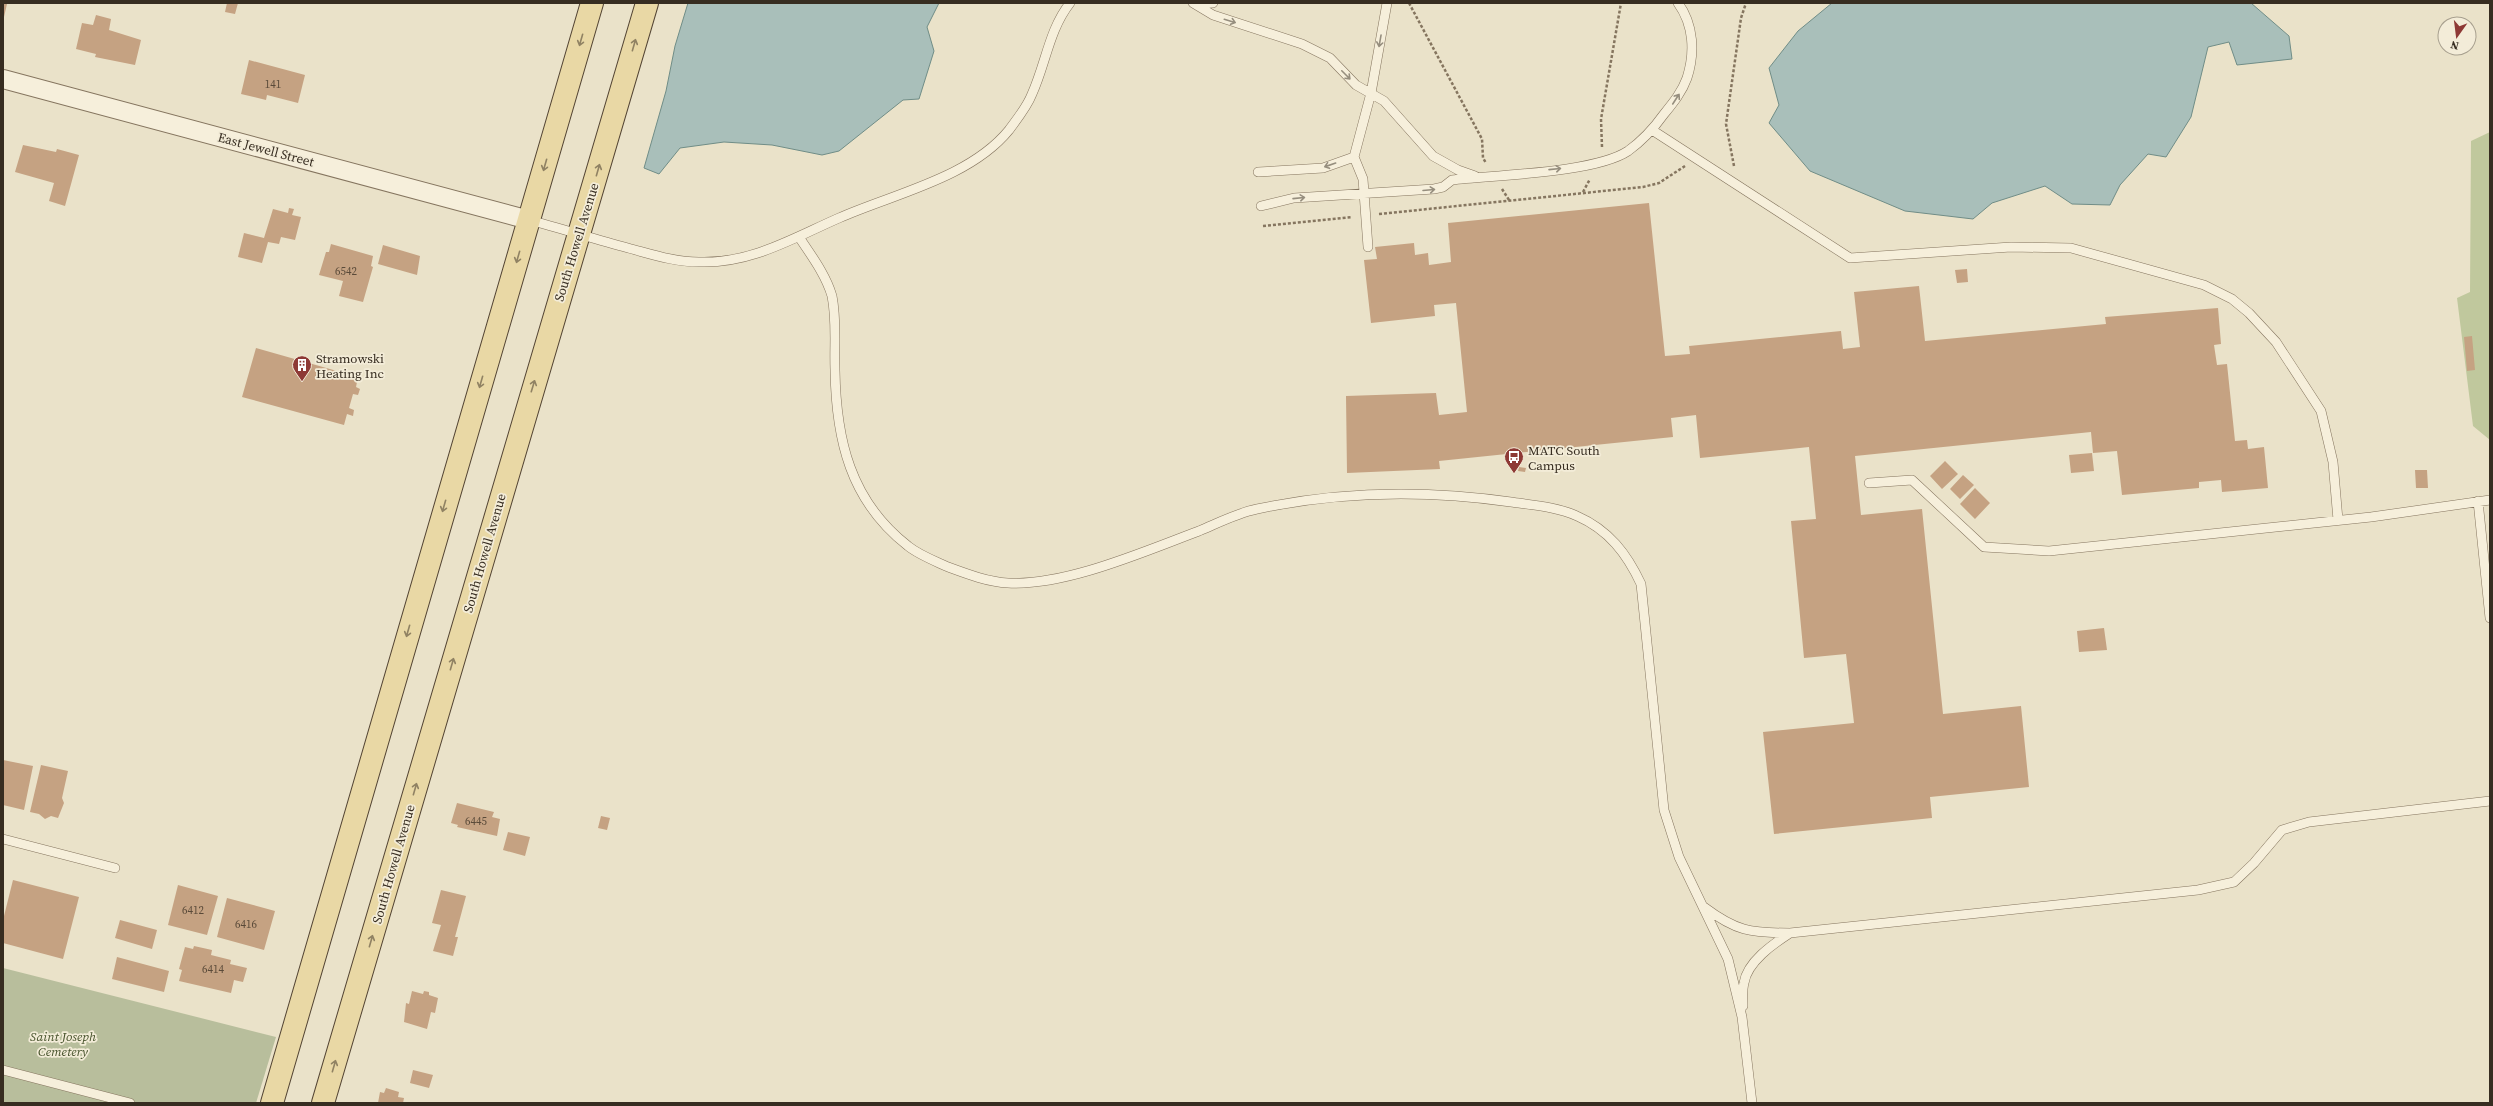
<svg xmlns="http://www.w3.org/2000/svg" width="2493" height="1106" viewBox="0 0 2493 1106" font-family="'Source Serif 4',serif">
	<rect width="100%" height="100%" fill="#eae2c9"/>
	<path fill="#c0c89d" d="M2490,132v308l-17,-14 -16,-128 13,-6 1,-151z"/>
	<path fill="#b8be9c" d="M3,968l273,69 -20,66h-253z"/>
	<path fill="#a9bfba" stroke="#708d87" d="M688,3h251l-12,24 7,24 -15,48 -16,1 -64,51 -17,4 -50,-10 -48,-3 -44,6 -21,26 -15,-6 22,-77 9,-45z
		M1832,3h419l38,33 3,23 -55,6 -8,-23 -21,5 -17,70 -25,40 -18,-3 -28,31 -10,20 -38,-1 -27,-18 -53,17 -19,16 -68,-8 -95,-40 -41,-48 10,-18 -10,-37 29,-37z"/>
	<path fill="#c5a282" d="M3,3l4,1 -3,13h-1z
		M227,3h11l-3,11 -10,-2z
		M96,15l15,4 -2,11 32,10 -6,25 -40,-8 1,-3 -20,-5 6,-26 11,2z
		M249,60l56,15 -7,28 -31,-8 -1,5 -25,-6z
		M23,145l33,7 1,-3 22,6 -14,51 -16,-5 5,-18 -39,-11z
		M1649,203l16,153 25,-2 -1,-8 152,-15 2,18 17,-2 -6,-55 65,-6 6,55 181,-17 -1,-7 113,-9 3,36 -7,1 3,20 10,-1 8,77 12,-1 1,9 16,-2 4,41 -46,4 -1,-12 -22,2v6l-77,7 -5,-44 -24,2 -2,-21 -236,24 6,59 61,-6 21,205 78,-8 8,81 -99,10 2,21 -158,16 -11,-102 91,-9 -8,-69 -42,4 -13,-137 25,-2 -7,-72 -109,11 -4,-43 -25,3 2,19 -234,24 1,8 -93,4 -1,-77 90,-3 3,22 28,-3 -11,-109 -22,2 1,11 -64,7 -7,-63 13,-1 -2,-12 39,-4 1,12 13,-2 1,12 22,-3 -3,-39z
		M289,208l5,1 -2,6 9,2 -6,23 -14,-3 -2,7 -11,-2 -6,21 -24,-6 6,-24 20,5 9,-29 15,4z
		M331,244l42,12 -2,10 2,1 -10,35 -24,-6 4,-15 -24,-6 7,-23h3z
		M383,245l37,11 -3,19 -39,-11z
		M1967,269l1,13 -11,1 -2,-13z
		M2472,336l3,34 -8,1 -3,-34z
		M256,348l102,29 -2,10 4,2 -2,6 -5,-1 -4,14 5,2 -1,6 -6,-2 -3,11 -102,-28z
		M2092,453l2,18 -23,2 -2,-18z
		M1945,461l13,13 -16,15 -12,-13z
		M1519,467l7,1 -1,4 -7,-1z
		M2415,470h12l1,18h-12z
		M1963,475l11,10 -14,14 -10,-10z
		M1975,488l15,15 -15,16 -15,-15z
		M2104,628l3,22 -28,2 -2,-21z
		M3,760l30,6 -9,44 -21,-5z
		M41,765l27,6 -6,27 2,5 -6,15 -7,-2 -6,3 -6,-5 -9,-2z
		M457,803l37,9 -2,5 8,2 -3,17 -40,-9 1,-2 -7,-2z
		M601,816l9,2 -3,12 -9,-2z
		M508,832l22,5 -5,19 -22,-6z
		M13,880l66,17 -16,62 -60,-16v-23z
		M178,885l40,11 -11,39 -39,-10z
		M441,890l25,6 -11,41h3l-5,19 -20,-5 8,-26 -9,-2z
		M227,898l48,13 -11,39 -47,-13z
		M120,920l37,10 -5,19 -37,-11z
		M194,946l18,4 -1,5 20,5 -1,4 17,4 -4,14 -9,-2 -3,13 -52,-12 3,-11 -3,-1 6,-22 8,2z
		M117,957l52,14 -5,21 -52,-13z
		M412,991l11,3 1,-3 5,1v3l9,3 -3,15 -4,-1 -4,17 -23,-7 2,-19 3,1z
		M413,1070l20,5 -4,13 -19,-5z
		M386,1088l13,4 -1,5 6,1 -1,5h-25l2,-11 4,1z"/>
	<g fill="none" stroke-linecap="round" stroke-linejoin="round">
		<defs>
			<path id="service" d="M1193,3l20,12 89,29 28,14 26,27 28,16 49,55 25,14 17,6
				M1196,4l17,-1
				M1652,130l198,128 161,-11 60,1 133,37 28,14 17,14 27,29 45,69 12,51 5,58
				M1354,157l9,22 5,68
				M1258,172l65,-4 31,-11 17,-64 16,-90
				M1261,206l33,-8 140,-9 9,-2 9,-7c43,-5 143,-7 176,-29 14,-10 26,-23 36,-37 9,-11 18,-22 23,-36 8,-25 7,-53 -9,-75
				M529,220c33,9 66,19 99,28 23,6 46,14 71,14 52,2 94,-24 140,-44 54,-24 131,-40 170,-88 8,-11 18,-23 23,-36 14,-31 17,-64 38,-91
				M799,237c12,18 27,38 33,59 5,25 2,49 3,74 1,69 15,131 73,176 11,9 27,15 40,21 19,7 40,15 60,16 58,3 137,-32 191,-52 19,-8 38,-18 58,-22 84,-18 170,-19 254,-7 21,3 47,5 66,14 32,14 50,38 64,68l23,226 15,47 49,102 14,58 10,86
				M1869,483l43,-3 72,67 65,4 322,-34 119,-17
				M2478,501l12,117
				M3,839l112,29
				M1704,907c32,24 46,26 86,26
				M1743,1006c0,-8 -1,-16 1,-23 3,-21 29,-39 46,-50l408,-43 36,-8 20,-19 28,-33 27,-8 181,-21
				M3,1070l127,33"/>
			<path id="minor" d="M3,79l526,141"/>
			<path id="primary" d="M272,1103l320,-1100
				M323,1103l324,-1100"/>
		</defs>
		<use href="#service" stroke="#85755f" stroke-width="10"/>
		<use href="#minor" stroke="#85755f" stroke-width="20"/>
		<use href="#primary" stroke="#534433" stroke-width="24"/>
		<path stroke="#85755f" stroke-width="2.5" stroke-dasharray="3 2" stroke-linecap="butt" d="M1409,3l73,136 1,19 3,5
			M1602,147l-1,-28 20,-116
			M1734,166l-8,-42 15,-106 5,-15
			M1502,189l7,11
			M1583,192l7,-13
			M1379,214l264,-27 16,-4 26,-17
			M1263,226l89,-9"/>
		<use href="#service" stroke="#f6efdb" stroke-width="9"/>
		<use href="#minor" stroke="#f6efdb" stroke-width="18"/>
		<use href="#primary" stroke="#e9d8a5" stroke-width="22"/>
	</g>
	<defs><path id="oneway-shaft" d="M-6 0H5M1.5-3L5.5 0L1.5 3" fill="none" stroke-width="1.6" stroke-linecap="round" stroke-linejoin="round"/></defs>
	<g stroke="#968e7e">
		<use href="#oneway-shaft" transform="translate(1230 21) rotate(17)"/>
		<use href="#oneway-shaft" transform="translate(1380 41) rotate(100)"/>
		<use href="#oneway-shaft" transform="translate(1346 75) rotate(45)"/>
		<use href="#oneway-shaft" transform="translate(1676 99) rotate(-57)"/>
		<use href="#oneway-shaft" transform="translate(1330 165) rotate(161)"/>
		<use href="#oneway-shaft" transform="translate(1555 169) rotate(-6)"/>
		<use href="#oneway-shaft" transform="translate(1429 190) rotate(-5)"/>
		<use href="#oneway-shaft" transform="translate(1299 198) rotate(-6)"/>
	</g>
	<g stroke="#908263">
		<use href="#oneway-shaft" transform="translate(581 40) rotate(106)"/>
		<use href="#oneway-shaft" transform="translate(634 45) rotate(-74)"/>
		<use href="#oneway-shaft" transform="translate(545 165) rotate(106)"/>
		<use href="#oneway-shaft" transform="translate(598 170) rotate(-74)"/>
		<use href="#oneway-shaft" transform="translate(518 257) rotate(106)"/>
		<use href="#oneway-shaft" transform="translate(481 382) rotate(106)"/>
		<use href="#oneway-shaft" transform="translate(533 386) rotate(-73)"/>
		<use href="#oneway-shaft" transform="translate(444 506) rotate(106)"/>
		<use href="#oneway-shaft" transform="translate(408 631) rotate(106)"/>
		<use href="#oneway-shaft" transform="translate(452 664) rotate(-74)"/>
		<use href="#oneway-shaft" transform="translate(415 789) rotate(-74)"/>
		<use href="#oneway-shaft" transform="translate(371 941) rotate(-74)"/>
		<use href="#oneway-shaft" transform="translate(334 1066) rotate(-74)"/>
	</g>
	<defs>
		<symbol id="building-pin" viewBox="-11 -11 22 30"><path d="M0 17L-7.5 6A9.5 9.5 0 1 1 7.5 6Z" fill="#8e3935" stroke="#f3ecd8"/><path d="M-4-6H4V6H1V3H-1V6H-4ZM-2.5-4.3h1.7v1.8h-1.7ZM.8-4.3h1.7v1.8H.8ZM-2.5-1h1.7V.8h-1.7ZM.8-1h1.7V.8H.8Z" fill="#fff"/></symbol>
		<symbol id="bus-pin" viewBox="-11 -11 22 30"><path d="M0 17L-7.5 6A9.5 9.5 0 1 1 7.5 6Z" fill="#8e3935" stroke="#f3ecd8"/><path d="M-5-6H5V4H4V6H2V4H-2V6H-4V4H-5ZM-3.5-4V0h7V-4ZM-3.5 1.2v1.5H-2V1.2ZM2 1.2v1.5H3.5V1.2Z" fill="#fff"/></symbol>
	</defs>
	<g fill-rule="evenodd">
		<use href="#building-pin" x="291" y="354" width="22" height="30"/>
		<use href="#bus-pin" x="1503" y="446" width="22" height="30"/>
	</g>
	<g text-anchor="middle" stroke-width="3.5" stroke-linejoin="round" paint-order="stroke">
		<g font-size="11" fill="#5a4a39">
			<text x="273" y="88">141</text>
			<text x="346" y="275">6542</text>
			<text x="476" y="825">6445</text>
			<text x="193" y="914">6412</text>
			<text x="246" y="928">6416</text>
			<text x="213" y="973">6414</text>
		</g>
		<g font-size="13" fill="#372d21" stroke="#f3ecd8">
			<text transform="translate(266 149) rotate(15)" y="5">East Jewell Street</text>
			<text transform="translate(576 242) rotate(-73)" y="5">South Howell Avenue</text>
			<text transform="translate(484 553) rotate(-74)" y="5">South Howell Avenue</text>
			<text transform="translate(393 864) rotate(-74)" y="5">South Howell Avenue</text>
		</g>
		<g font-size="13" fill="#372d21" stroke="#f3ecd8" text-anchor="start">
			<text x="316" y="363">Stramowski<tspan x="316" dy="15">Heating Inc</tspan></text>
			<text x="1528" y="455">MATC South<tspan x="1528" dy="15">Campus</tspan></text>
		</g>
		<g font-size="13" font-style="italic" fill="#45512a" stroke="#f3ecd8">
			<text x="63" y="1041">Saint Joseph<tspan x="63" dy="15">Cemetery</tspan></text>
		</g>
	</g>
	<rect width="2493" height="1106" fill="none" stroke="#372d21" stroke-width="8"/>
	<g transform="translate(2457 36) rotate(194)"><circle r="19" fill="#f3ecd8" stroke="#a8a08f"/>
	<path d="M0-3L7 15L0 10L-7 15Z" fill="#8e3935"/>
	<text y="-6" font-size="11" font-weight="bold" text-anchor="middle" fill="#372d21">N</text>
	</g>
</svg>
